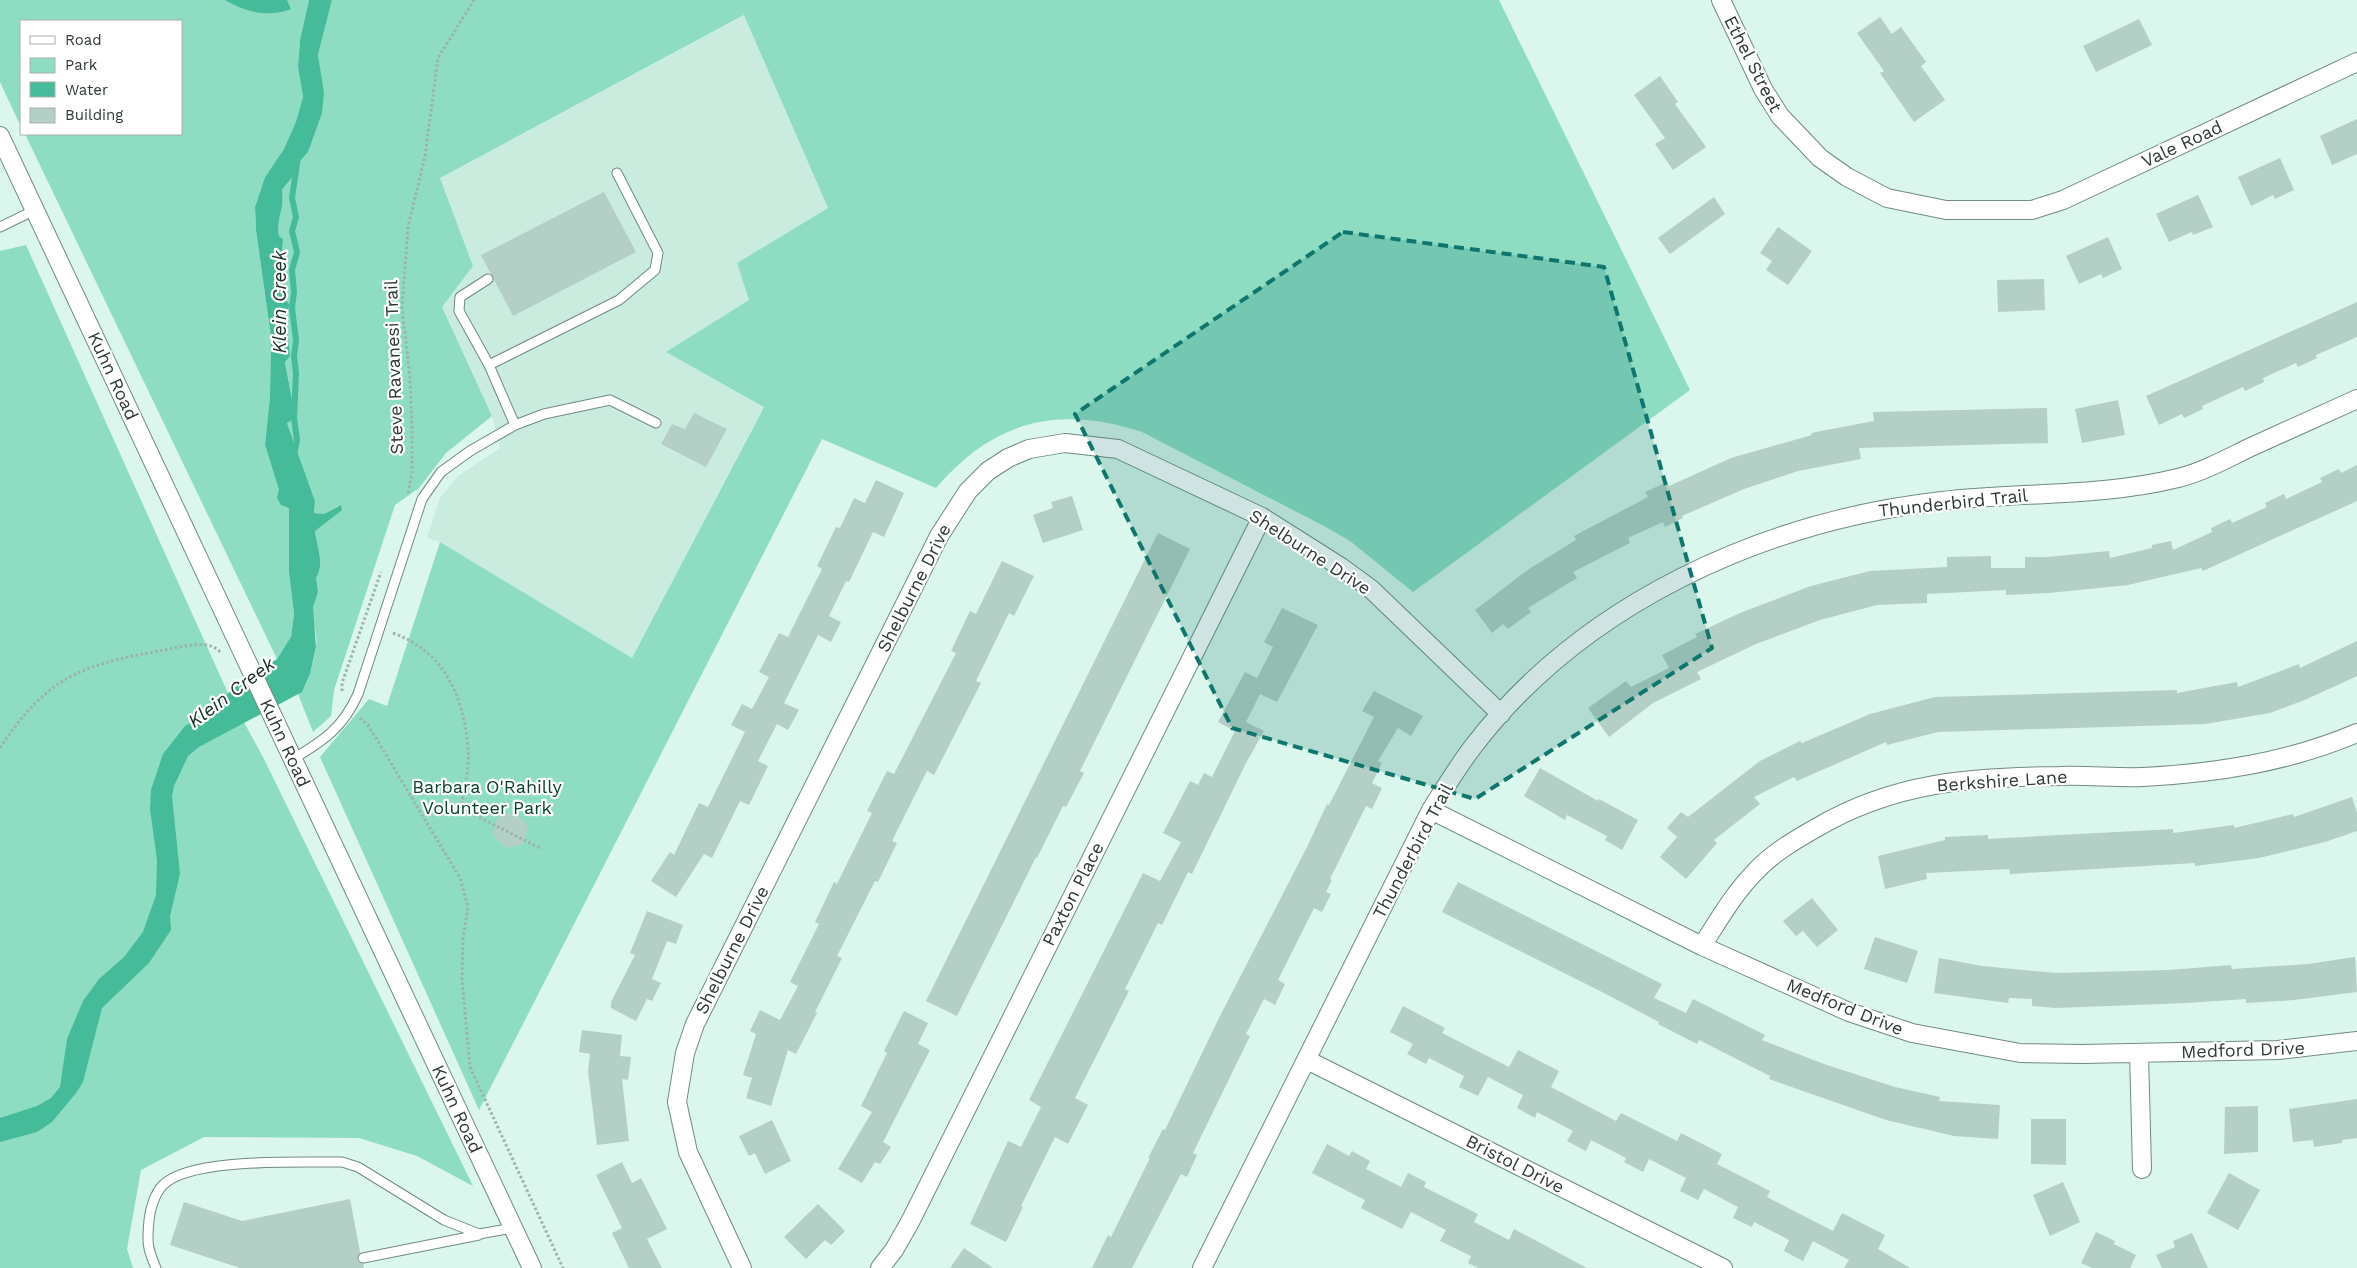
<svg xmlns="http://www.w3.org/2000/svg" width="2357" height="1268" viewBox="0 0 2357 1268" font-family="'Work Sans',sans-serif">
	<rect width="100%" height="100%" fill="#dbf6ec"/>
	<path fill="#c9ecdf" d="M745,15l83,193 -91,55 12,37 -82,52 97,54 -132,252 -192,-116 -13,-4 13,-40 18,-22 42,-28 -8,-32 -50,-109 31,-41 -33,-88z"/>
	<path fill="#8eddc2" d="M0,0h309l-9,40 -2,27 5,30 -6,25 -13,27 -19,28 -10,30 1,23 15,107 -1,59 -5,49 14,45 10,17v66l5,41 -3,24 -14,21 -252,-525h156v-113h-160v106l-21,-45z
		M332,0h1167l191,390 -277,202 -63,-51 -26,-15 -182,-94c-83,-27 -148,-12 -206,56l-114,-49 -343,671 -159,-353 49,-58 18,7 53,-164 192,116 132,-251 -98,-55 83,-52 -12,-37 91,-55 -84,-193 -304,163 33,88 -31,41 50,109 -46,37 -27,35 -24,17 -61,185 -3,26 -18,16 -15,-38c10,-6 16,-34 18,-47 2,-12 -4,-26 -3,-39 1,-12 4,-18 3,-30 9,-13 1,-32 -1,-47l25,-26 -16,9 -10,-1 1,-12 -28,-78 6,-18 -8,-44 4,-16 -3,-33 4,-7 -5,-6 -3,-44 1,-16 -4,-3c-3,-19 6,-27 3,-46l11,-14v-7l15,-17 12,-83 -2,-14z
		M26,245l201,446 37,68 209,427 -56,-30 -58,-18 -155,-1 -63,33 -14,79 6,19h-133v-1017z"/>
	<path fill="#45bb99" d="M225,0h62l4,9c-22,9 -46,3 -66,-9z
		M309,0h23l-14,55 6,38 -2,20 -14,39 -15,17v7l-11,14c3,19 -6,27 -3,46l4,3 -1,16 3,44 5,6 -4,8 4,43 -5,6 8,43 -1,15 -5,3 28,78 -1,12 10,1 17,-9 1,5 -27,21c2,15 10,34 1,47l2,14 -5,15 3,40 -6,27 -8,18 -103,55 -11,9 -14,30 -2,10 8,78 -10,42 1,14 -22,33 -47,45 -19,74 -7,11 -24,29 -15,10 -37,10v-24l37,-12 14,-8 9,-11 7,-48 16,-38 16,-22 25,-22 19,-25 13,-37 1,-35 -7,-51 1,-19 12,-36 22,-28 21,-12 28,-26 43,-29 14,-22 3,-23 -5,-41v-65l-8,-3 -4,-7 2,-8 -14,-45 5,-49 1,-59 -15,-107 -1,-23 10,-30 19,-28 12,-27 7,-25 -5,-30 2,-27z"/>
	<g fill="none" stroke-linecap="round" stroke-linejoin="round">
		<path stroke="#45bb99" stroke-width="6" d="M294,455l3,-15 -3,-22 2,-45 -2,-17 2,-16 -4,-32 2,-16 -2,-22 5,-18 -5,-21 4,-14 -4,-19 6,-41"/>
	</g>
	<path fill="#b4cfc5" d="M1880,17l12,17 9,-7 25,35 -5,4 24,34 -31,22 -34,-49 4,-2 -27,-38z
		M2139,19l13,26 -56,27 -13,-26z
		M1660,76l18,26 -3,2 31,43 -33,23 -18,-26 10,-6 -31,-43z
		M2357,119v35l-25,11 -12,-29z
		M2280,158l14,32 -19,9 -2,-4 -22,11 -13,-29z
		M604,192l32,60 -123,64 -32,-61z
		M2198,195l15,32 -20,8 -1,-3 -23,10 -13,-28z
		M1714,197l11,17 -55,40 -12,-16z
		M1778,227l34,24 -24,34 -22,-15 6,-9 -12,-8z
		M2108,237l14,32 -19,9 -2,-4 -22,10 -13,-28z
		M2044,279l1,31 -47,2 -1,-32z
		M2357,302v35l-41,18 1,3 -19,9 -2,-4 -33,15 1,4 -19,9 -2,-4 -41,19 1,3 -19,9 -2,-4 -23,11 -13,-29z
		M2118,400l7,35 -43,8 -7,-34z
		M2047,408l1,35 -189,5 2,11 -63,12 -54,18 -62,27 1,2 -18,9 -2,-5 -35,16 2,5 -57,29 4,6 -49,30 3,4 -23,17 -5,-5 -11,9 -17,-23 54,-41 47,-29 -2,-4 74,-39 -3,-5 22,-10 2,4 62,-28 81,-23 -1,-2 63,-12 -1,-9z
		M694,413l33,16 -21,38 -45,-23 11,-20 13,5z
		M2357,465v36l-154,70 -2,-3 -73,17 -79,8 -43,2v-5l-79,4v9l-50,2 -57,15 -64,24 -59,28 4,7 -48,24 -44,34 -21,-29 38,-27 5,6 38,-19 -7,-13 35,-18 -2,-3 45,-21 71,-27 59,-15 77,-4v-10l44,-1v12h34v-11h22l62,-6 1,7 42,-10v-3l19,-4 2,9 39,-18 -1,-4 19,-9 2,4 35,-16 -2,-4 19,-9 2,5 36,-17 -2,-4 19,-9 2,4z
		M876,480l28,13 -20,44 -11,-5 -24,50 -3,-1 -17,35 12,6 -10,20 -13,-7 -34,68 15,7 -11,20 -11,-6 -19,37 10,5 -19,39 -9,-4 -28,57 -8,-4 -28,43 -25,-16 19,-29 4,3 25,-52 9,4 37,-75 -14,-7 11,-21 10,5 17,-32 -10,-5 20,-39 9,4 34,-68 -5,-3 19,-39 4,1 14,-30 11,5z
		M1072,496l11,34 -40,13 -10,-28 20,-7 -2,-6z
		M1158,533l32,16 -110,222 4,2 -18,34 -3,-1 -26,52 -1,-1 -79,159 -31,-15z
		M1002,561l32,15 -20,40 -5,-3 -33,68 5,2 -47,92 -7,-4 -35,70 5,2 -19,39 -3,-1 -38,75 5,2 -27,54 2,1 -21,41 -8,-4 -17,56 -25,-8 6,-20 -9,-3 13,-41 -6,-3 10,-21 20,10 18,-34 -8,-4 29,-58 -4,-2 19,-40 3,2 35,-71 -5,-2 20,-40 7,3 62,-121 -5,-2 19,-40 6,3z
		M1282,608l36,17 -41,77 -17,-8 -14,28 18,9 -18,32 -54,111 -4,-2 -26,53 -4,-2 -33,66 4,2 -54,107 13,7 -20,39 -13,-7 -34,69 2,1 -17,35 -36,-18 38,-83 13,6 20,-40 -12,-7 114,-227 17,8 21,-39 -18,-9 27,-52 8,4 6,-12 8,4 23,-46 -17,-9 27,-50 12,6 16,-31 -9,-5z
		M2357,641v35l-50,23 -37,14 -65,11 -267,8 -51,13 -1,-3 -89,39 -3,-4 -40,20 6,7 -46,36 3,3 -31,36 -26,-22 17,-20 -10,-9 14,-16 7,5 72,-56 40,-20 2,2 68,-29 65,-17 242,-7v3l60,-11 1,5 61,-23 1,4z
		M1374,691l49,25 -12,20 -13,-8 -20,33 4,2 -10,20 10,5 -10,21 -6,-3 -36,73 2,1 -6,12 5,2 -9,18 -8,-4 -36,72 7,4 -10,21 -11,-6 -18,35 4,2 -57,117 4,2 -10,22 -6,-3 -49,94h-40l16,-33 3,2 39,-79h-2l15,-29 2,1 53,-110 90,-175 19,-41 2,1 45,-88 -12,-6z
		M1540,768l58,33 1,-2 39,21 -16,30 -17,-10 2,-4 -40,-21 -2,5 -41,-24z
		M2352,797l5,16v18l-32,11 -66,16 -64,8v-3l-185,11 -1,-5 -83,4 1,6 -42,10 -7,-33 67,-16v-3l43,-2v4l185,-10v4l61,-8v3l59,-14 1,3z
		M514,811l14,14 -5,19 -17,4 -13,-13 4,-17z
		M1458,882l204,102 -8,14 32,15 7,-14 72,36 -3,5 62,24 71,23 45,10 -1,4 61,4 -2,34 -44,-3 -68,-16 -117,-41 1,-3 -71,-36 -2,4 -39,-20 1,-2 -55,-29 -162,-81z
		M1812,898l26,32 -21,17 -14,-16 -7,5 -13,-15z
		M647,911l36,14 -7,19 -9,-3 -15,38 9,4 -9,18 -5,-2 -11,22 -25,-13v-6l24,-47 -5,-2z
		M1875,937l43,14 -11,32 -43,-14z
		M2355,957l2,35 -63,8 -48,3v-4l-59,4 -131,5 -24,-2v-7l-23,-1 -1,5 -74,-10 5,-35 43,8 74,7 113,-3 62,-5 1,4 76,-5z
		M1403,1006l42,22 -3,5 67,34 9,-17 41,21 -8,16 65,34 5,-8 56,28 4,-8 41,21 -5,10 53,27 -3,6 66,34 9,-18 43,22 -7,14 32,19h-66l5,-8 -36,-19 -10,20 -19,-10 5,-11 -35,-18 -2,5 -19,-9 5,-11 -34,-18 -6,11 -18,-9 6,-13 -37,-19 -6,13 -19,-10 2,-4 -35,-18 -5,11 -19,-10 6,-10 -36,-19 -2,6 -18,-10 6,-13 -35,-18 -10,19 -19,-9 5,-11 -35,-18 -3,6 -19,-10 6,-10 -23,-12z
		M904,1011l24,12 -10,21 12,6 -47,92 8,5 -11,17 -5,-2 -13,21 -24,-14 34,-57 -11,-6 26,-53 -3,-2z
		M582,1030l40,5 -2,21 11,1 -3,23 -6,-1 7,62 -32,4 -9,-74 2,-17 -11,-2z
		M2357,1099v39l-15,2v3l-28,4 -1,-7 -20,2 -4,-33z
		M2258,1106v46l-34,2 1,-47z
		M2031,1119h35v46l-35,-1z
		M772,1120l19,41 -26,13 -10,-21 -6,3 -10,-20z
		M1327,1144l22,12 3,-5 18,10 -4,8 35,18 7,-14 18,9 -2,5 54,27 -4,8 35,18 5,-11 73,39h-109l-10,-5 3,-7 -31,-15 6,-11 -35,-18 -9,17 -41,-21 4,-8 -53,-27z
		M622,1162l10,21 9,-5 26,51 -20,10 15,29h-33l-17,-35 10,-5 -26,-53z
		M2229,1173l31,17 -22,40 -31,-17z
		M2063,1182l17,40 -30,14 -17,-41z
		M350,1199l10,53 -3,8 6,4 1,4h-124l-70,-23 14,-43 58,19z
		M818,1204l27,27 -14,14 -6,-5 -19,19 -22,-22z
		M2096,1232l19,9 -1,3 22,11 -6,13h-38l-11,-5z
		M2192,1233l16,35h-46l-6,-13 19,-8 -2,-6z
		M964,1248l29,20h-43z"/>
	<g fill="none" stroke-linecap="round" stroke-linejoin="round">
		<defs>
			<path id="service" d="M0,227l35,-17
				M488,279l-28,18 -1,14 30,54 26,60
				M489,365l130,-65 36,-30 3,-17 -41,-80
				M293,759c30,-18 50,-31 65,-65l64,-195 19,-27 29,-21 45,-26 29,-11 66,-14 46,23
				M363,1258l116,-23
				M156,1268c-9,-21 -9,-25 -7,-48 1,-11 6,-27 14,-35 28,-28 138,-22 179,-23l16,5 86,53 35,14 34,-6"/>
			<path id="minor" d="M1721,0l42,89 17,27 40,42 27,19 40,21 59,12h86l31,-10 294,-138
				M0,136l532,1132
				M1431,810l271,136 147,66 63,21 108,20 62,1 196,-4 79,-9
				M1702,946c16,-25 32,-53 53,-74 16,-18 40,-32 61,-44 78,-46 155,-51 244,-52 28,-1 56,2 83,1 74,-4 146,-15 214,-44
				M2139,1053l3,116
				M1307,1060l416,208
				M742,1268l-54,-116 -11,-50 8,-49 10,-29 244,-488 29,-45 20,-20 20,-13 21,-9 36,-6 53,6 144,68 79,50 30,22 130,125
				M880,1268l14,-18 16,-28 352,-705
				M1202,1268l229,-458c13,-21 26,-42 41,-62 110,-145 292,-227 470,-247 78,-9 159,-4 236,-23 25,-6 50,-20 73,-31 36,-16 71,-32 106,-48"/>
		</defs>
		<use href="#service" stroke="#718a80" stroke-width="11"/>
		<use href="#minor" stroke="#718a80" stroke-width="20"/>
		<path stroke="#9db2ab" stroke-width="3" stroke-dasharray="2.5 2.5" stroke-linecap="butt" d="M408,493l4,-20v-40l-2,-56 -8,-69 6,-81 17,-71 13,-98 36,-58
			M393,633c51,18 72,65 75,117 2,18 -4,36 -6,53l3,7 77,39
			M342,691v-8l39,-111
			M360,718l8,7 92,153 8,29 -5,31 -1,41 8,88 93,201
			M0,748c49,-75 86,-84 170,-99 15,-3 39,-10 50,3"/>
		<use href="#service" stroke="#fff" stroke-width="9"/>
		<use href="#minor" stroke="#fff" stroke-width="18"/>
	</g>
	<path fill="#0f766e" fill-opacity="0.2" stroke="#0f766e" stroke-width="4" stroke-dasharray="10 6" stroke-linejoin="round" d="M1343,232l261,35 108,381 -237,151 -243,-71 -157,-314z"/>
	<g text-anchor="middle" stroke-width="4.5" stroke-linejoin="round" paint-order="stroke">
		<g font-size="18" fill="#2f3a36" stroke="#fff">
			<text transform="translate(1753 64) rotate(63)" y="6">Ethel Street</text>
			<text transform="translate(2182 144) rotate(-25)" y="6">Vale Road</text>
			<text transform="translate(394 367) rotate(-92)" y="6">Steve Ravanesi Trail</text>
			<text transform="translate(113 376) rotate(65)" y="6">Kuhn Road</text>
			<text transform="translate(1953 503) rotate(-6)" y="6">Thunderbird Trail</text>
			<text transform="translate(1310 552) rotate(33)" y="6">Shelburne Drive</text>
			<text transform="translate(914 588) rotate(-63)" y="6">Shelburne Drive</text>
			<text transform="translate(285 743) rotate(65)" y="6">Kuhn Road</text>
			<text transform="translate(2002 781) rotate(-4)" y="6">Berkshire Lane</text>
			<text transform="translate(1413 851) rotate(-62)" y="6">Thunderbird Trail</text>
			<text transform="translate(1073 894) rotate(-63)" y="6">Paxton Place</text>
			<text transform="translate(732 950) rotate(-63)" y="6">Shelburne Drive</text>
			<text transform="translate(1845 1007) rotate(22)" y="6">Medford Drive</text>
			<text transform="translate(2243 1050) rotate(-2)" y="6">Medford Drive</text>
			<text transform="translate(457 1109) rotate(65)" y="6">Kuhn Road</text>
			<text transform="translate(1515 1164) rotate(27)" y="6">Bristol Drive</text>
		</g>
		<g font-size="18" fill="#0d4132" stroke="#fff">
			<text x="487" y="793">Barbara O'Rahilly<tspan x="487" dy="21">Volunteer Park</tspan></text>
		</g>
		<g font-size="19" font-style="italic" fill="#1a2f28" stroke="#fff">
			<text transform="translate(279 302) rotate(-90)" y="7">Klein Creek</text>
			<text transform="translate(231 692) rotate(-37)" y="7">Klein Creek</text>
		</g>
	</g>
	<rect x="20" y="20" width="162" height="115" fill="#ffffff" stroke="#acb0af"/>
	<rect x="30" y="36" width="25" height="8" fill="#ffffff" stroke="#acb0af"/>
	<text x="65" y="45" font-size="15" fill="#2f3a36">Road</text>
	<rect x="30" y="58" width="25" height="15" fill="#8eddc2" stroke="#acb0af"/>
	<text x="65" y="70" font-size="15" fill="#2f3a36">Park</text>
	<rect x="30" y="82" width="25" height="15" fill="#45bb99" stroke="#acb0af"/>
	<text x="65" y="95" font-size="15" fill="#2f3a36">Water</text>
	<rect x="30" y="108" width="25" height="15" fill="#b4cfc5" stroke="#acb0af"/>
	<text x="65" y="120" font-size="15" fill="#2f3a36">Building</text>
</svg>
